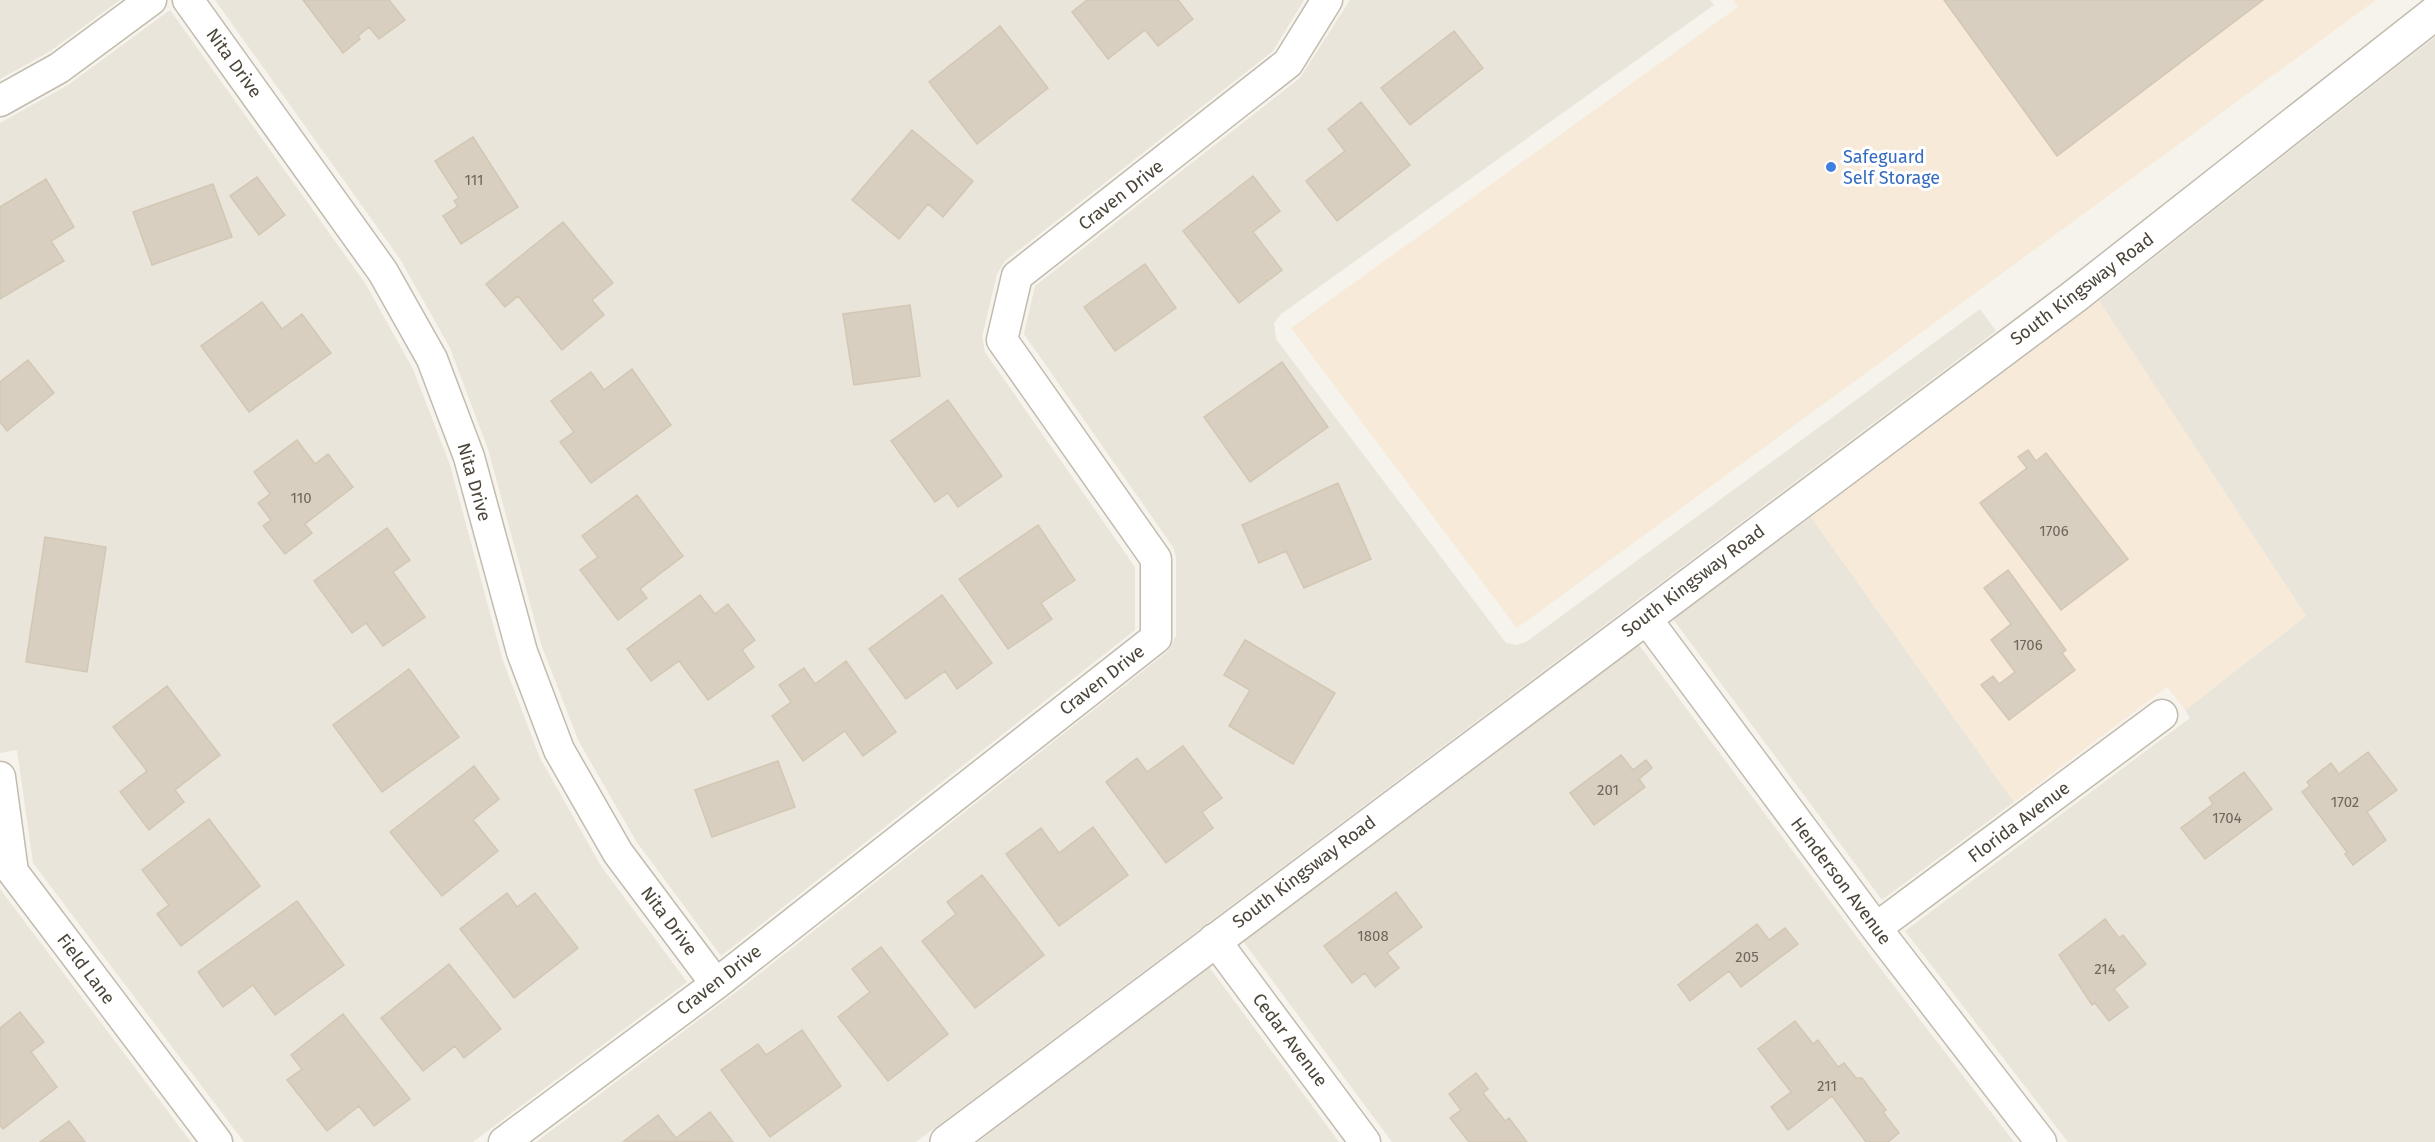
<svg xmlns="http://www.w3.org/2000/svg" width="2435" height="1142" viewBox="0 0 2435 1142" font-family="'Fira Sans',sans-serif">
	<rect width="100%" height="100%" fill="#f6f3ec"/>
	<path fill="#eae5da" d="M0,0h120l-71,52 -49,27z
		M215,0h1089l-31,51 -268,210 -8,13 -15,63 3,15 150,215v63l-414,326 -85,-115 -58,-101 -37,-96 -53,-195 -38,-101 -50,-89z
		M1350,0h360l4,5 -433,309 -7,9 2,16 230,304 10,2 10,-3 454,-333 16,22 -1080,811h-380l208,-156 423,-334 9,-16v-79l-3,-10 -149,-213 11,-48 265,-208z
		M170,10l195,273 48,86 37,96 53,196 37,97 61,108 86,116 -214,160h-229l-211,-279 -16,-113 -17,3v-630l68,-38z
		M2435,37v1105h-367l-163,-211 285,-213 -5,-8 121,-94 -207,-315z
		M1811,517l203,285 -132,98 -209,-281z
		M1639,645l232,311 143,186h-622l-149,-201z
		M0,889l191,253h-191z
		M1209,967l130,175h-361z"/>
	<path fill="#f7ead8" d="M1733,0h643l-859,628 -226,-300 447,-321z
		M2099,301l207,315 -121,94 -18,-23 -153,115 -203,-285z"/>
	<path fill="#d8cfc1" stroke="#d3c7b4" stroke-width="1.5" d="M303,0h86l16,20 -26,19 -10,-12 -11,9 2,3 -17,14z
		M1087,0h91l15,19 -35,27 -13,-16 -37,29 -36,-47z
		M1944,0h319l-206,156z
		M1000,26l48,62 -71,56 -48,-62z
		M1454,31l29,37 -73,57 -29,-37z
		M1361,102l49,63 -73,56 -31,-40 39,-30 -17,-22z
		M912,130l61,51 -30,36 -15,-13 -29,35 -47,-39z
		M473,137l45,70 -57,37 -18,-28 15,-10 -4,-5 5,-3 -24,-37z
		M1253,176l27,35 -27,21 29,38 -43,33 -56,-72z
		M257,177l28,38 -26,20 -29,-39z
		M46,179l28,48 -23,14 13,20 -64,38v-92z
		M213,184l19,53 -80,28 -19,-53z
		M563,222l50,61 -21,17 12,15 -42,35 -44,-54 -13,11 -19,-23z
		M1145,264l31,44 -61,43 -31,-44z
		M262,302l20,27 20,-15 29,39 -82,59 -48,-66z
		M910,305l10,71 -66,9 -11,-71z
		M28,360l26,33 -47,38 -7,-9v-40z
		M1282,362l46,65 -78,55 -46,-65z
		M632,369l39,56 -80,58 -31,-41 14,-10 -23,-31 40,-29 13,18z
		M948,400l54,76 -44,31 -10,-14 -13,9 -44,-61z
		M297,440l18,24 13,-10 25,33 -48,37 7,9 -27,21 -22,-28 8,-6 -13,-17 12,-9 -16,-22z
		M2028,450l8,11 10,-8 82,106 -67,51 -81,-107 47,-35 -9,-11z
		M1338,483l33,76 -67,29 -18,-37 -27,12 -17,-38z
		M637,495l46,61 -43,33 7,9 -29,22 -38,-50 18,-13 -16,-21z
		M1038,525l37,55 -34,23 11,16 -44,30 -49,-70z
		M387,528l23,32 -17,12 32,45 -42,29 -17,-23 -14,10 -38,-52z
		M45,537l61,10 -19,125 -61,-10z
		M2008,570l58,80 -4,3 13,17 -66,50 -28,-35 12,-9 6,8 16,-12 -24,-32 20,-16 -27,-36z
		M700,595l15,19 13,-10 27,36 -13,10 12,17 -46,33 -29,-39 -28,20 -24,-32z
		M942,595l50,68 -35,26 -12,-18 -39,28 -37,-50z
		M1245,640l90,53 -42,71 -64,-38 21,-36 -26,-15z
		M846,661l50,71 -33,24 -18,-25 -42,30 -31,-45 19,-14 -12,-17 25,-17 11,16z
		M409,669l50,68 -77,55 -49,-67z
		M167,686l53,69 -45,35 9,12 -35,28 -29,-38 27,-21 -34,-44z
		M1183,746l39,52 -20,14 11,16 -47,35 -60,-81 31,-24 10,14z
		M2368,752l29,38 -30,22 19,28 -33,25 -8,-11 2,-2 -45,-60 8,-6 -3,-4 24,-19 8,11z
		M1621,755l12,15 13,-10 6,8 -13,11 6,8 -51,38 -24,-32z
		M778,761l17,46 -83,30 -17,-47z
		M474,766l25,33 -26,21 25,31 -56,45 -52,-64z
		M2244,772l28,37 -67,50 -24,-31 32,-24 -4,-6z
		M209,819l51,67 -79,60 -24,-32 12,-9 -27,-35z
		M1093,827l35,48 -69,51 -53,-72 35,-26 18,25z
		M982,875l62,80 -69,53 -53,-67 34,-27 -9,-12z
		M1396,892l26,35 -35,26 12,15 -24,19 -10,-14 -13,10 -28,-37z
		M507,893l10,14 18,-14 43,55 -64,50 -54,-69z
		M297,901l47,64 -69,50 -22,-30 -30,22 -25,-35z
		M2105,919l14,19 4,-3 23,29 -32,25 14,18 -19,14 -14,-18 -3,2 -33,-50z
		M1757,924l12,16 16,-12 13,16 -57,43 -12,-16 -39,30 -12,-16z
		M881,947l67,87 -60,47 -50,-64 32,-25 -18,-23z
		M449,964l52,65 -37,29 -9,-12 -32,25 -42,-53z
		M20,1012l24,30 -13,10 26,35 -54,42 -3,-4v-97z
		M343,1014l67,85 -36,27 -15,-20 -32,25 -40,-51 15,-11 -11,-14z
		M1795,1021l18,23 5,-4 20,27 6,-4 12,15h6l24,32 -3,2 16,21 -11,9h-22l-34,-46 -44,34 -17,-23 20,-15 -33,-43z
		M802,1030l39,56 -71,51 -49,-67 37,-26 8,11z
		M1476,1073l12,16 -5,4 22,28 4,-3 18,24h-58l-19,-24 11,-8 -12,-16z
		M710,1112l23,30 -109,-1 34,-26 18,23z
		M69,1121l16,21h-45z"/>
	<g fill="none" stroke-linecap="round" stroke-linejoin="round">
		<defs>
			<path id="minor" d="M188,0l195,272 49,87 37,98 53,195 37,98 59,103 98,131
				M0,101l59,-33 92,-68
				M1645,617l231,311 165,214
				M0,777l13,95 204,270
				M1876,928l286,-213
				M1214,939l151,203
				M504,1142l212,-158 440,-346v-79l-154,-219 15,-64 271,-213 39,-63"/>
			<path id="tertiary" d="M947,1142l1128,-846 360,-283"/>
		</defs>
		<use href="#minor" stroke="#c2bbae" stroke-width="33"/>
		<use href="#tertiary" stroke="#c2bbae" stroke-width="36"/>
		<use href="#minor" stroke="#fff" stroke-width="30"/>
		<use href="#tertiary" stroke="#fff" stroke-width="33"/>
	</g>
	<circle fill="#3f7fe0" stroke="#fff" stroke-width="2" cx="1831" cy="167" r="6"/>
	<g text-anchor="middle" stroke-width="6" stroke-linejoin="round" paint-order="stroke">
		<g font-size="15" fill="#6e675b">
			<text x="474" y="185">111</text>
			<text x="301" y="503">110</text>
			<text x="2054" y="536">1706</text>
			<text x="2028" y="650">1706</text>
			<text x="1608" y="795">201</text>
			<text x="2345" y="807">1702</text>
			<text x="2227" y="823">1704</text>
			<text x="1373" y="941">1808</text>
			<text x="1747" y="962">205</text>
			<text x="2105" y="974">214</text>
			<text x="1827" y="1091">211</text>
		</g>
		<g font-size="18" fill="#4b4439" stroke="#fff">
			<text transform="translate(234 63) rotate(54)" y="6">Nita Drive</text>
			<text transform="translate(1121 195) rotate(-38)" y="6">Craven Drive</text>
			<text transform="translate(2082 289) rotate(-37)" y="6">South Kingsway Road</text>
			<text transform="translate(474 482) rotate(74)" y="6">Nita Drive</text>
			<text transform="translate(1693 581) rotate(-37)" y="6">South Kingsway Road</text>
			<text transform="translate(1102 680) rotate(-38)" y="6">Craven Drive</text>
			<text transform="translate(2019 822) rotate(-37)" y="6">Florida Avenue</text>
			<text transform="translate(1304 872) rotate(-37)" y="6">South Kingsway Road</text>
			<text transform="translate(1841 881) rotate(53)" y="6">Henderson Avenue</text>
			<text transform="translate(669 921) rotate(53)" y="6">Nita Drive</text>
			<text transform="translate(86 969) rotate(53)" y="6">Field Lane</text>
			<text transform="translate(719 980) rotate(-38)" y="6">Craven Drive</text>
			<text transform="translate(1290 1040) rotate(53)" y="6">Cedar Avenue</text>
		</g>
		<g font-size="18" fill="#366cbe" stroke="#fff" text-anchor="start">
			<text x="1843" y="163">Safeguard<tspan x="1843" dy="21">Self Storage</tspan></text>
		</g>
	</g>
</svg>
